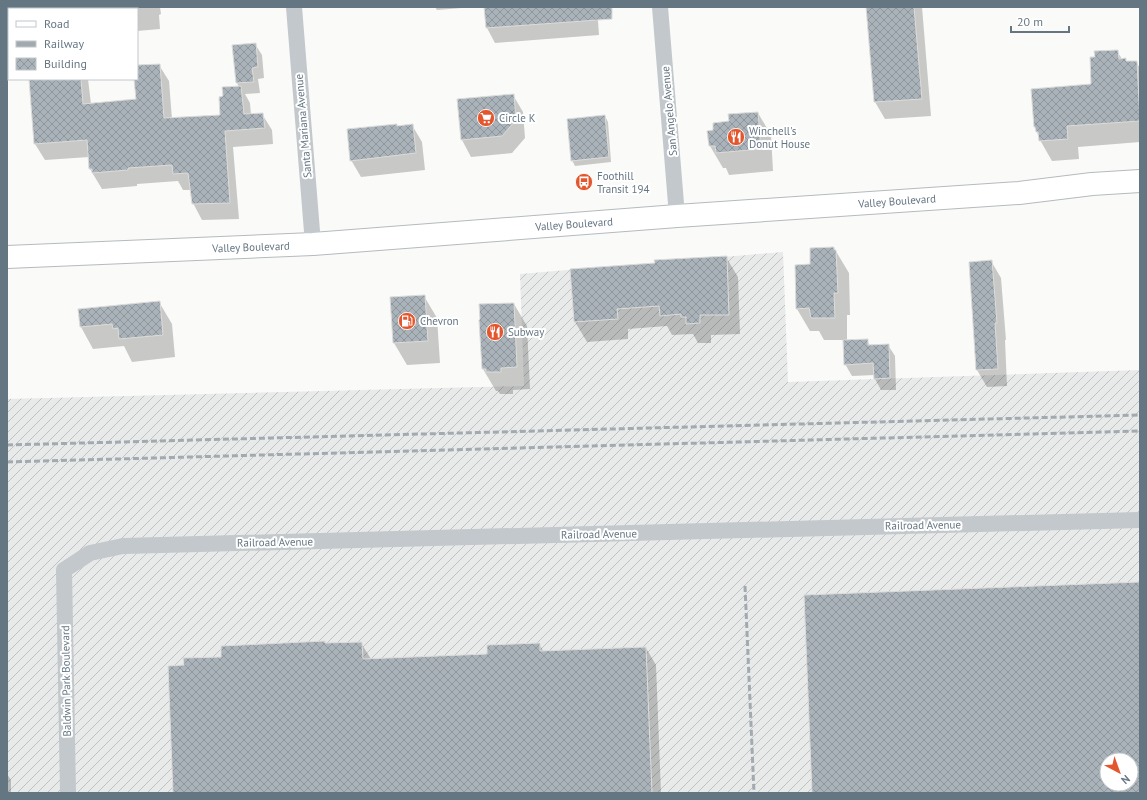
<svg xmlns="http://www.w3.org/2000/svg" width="1147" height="800" viewBox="0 0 1147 800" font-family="'PT Sans',sans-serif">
	<defs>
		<pattern id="industrial-furrows" width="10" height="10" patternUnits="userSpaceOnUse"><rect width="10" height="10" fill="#e8e9e9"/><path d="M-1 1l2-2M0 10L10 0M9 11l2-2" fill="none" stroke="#c0c1c2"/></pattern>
		<pattern id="building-cross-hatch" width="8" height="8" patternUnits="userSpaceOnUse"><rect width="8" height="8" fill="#aab3b9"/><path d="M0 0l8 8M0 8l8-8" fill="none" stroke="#8e969c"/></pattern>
	</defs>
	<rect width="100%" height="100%" fill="#fafaf8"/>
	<path fill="url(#industrial-furrows)" fill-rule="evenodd" d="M783,252l5,130 352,-12v423h-1133v-394l517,-13 -4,-112zM1107,760h24v24h-24z"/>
	<path fill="#0003" d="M7,7h55l1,2h-54v31l-1,1z
		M119,7h41l1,7 -2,1 1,14 -23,2v-22h-17z
		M435,7h27v1l-25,2z
		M485,7h112l2,28 -104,8 -8,-15z
		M867,7h55l9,109 -46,3 -10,-17z
		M255,44l7,11 2,23 -6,1 2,14 -15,1 5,9 1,12 11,-1 10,16 1,14 -40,3 6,72 -37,1 -9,-17 -2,-13h-8l-5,-9 -41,3v2l-35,3 -12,-20 -1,-12 -44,3 -10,-16 -5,-65h58l3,25 46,-4 -2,-21h2v-13l22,-1 10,16 3,38 49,-3 3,-19 15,-10 -2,-4 -4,-37z
		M1117,51l5,8h3l2,3h9l4,6v74l-62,5 1,12 -27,2 -12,-21 -5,-13 57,-42z
		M513,95l10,17 2,26 -13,15 -41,4 -9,-17z
		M758,113l13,22 2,36 -44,4 -3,-7h-3l-13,-22 20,-24z
		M605,116l3,6 3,40 -36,4 -3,-6z
		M396,125l2,2 14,-2 10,17 3,28 -64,7 -10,-17z
		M834,248l15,25 1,42h-3v26l20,-1 3,6 18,-1 7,11 1,34h-15l-6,-11v-4l-23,1 -7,-12 -1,-24h-20l-5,-9h-9l-13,-22 14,-44z
		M726,257l12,20 2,57 -29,1v8h-13l-5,-9 -21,1 -5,-9 -39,3v10l-41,3 -12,-20 81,-58z
		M991,261l10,17 5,62h-1l2,46 -20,1 -10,-17z
		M424,296l13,22 3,45 -33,2 -13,-22 -3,-45z
		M159,302l13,22 3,33 -43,5 -8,-16 -31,3 -12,-22 -2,-17z
		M514,304l13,22 3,63 -17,1v4h-13l-2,-3h-2l-13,-22 -2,-49z
		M325,642l1,2 35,-1 10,16 117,-4 51,-11 5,8 102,-4 10,17 5,128h-487l11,-127 38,-8z
		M7,774l4,6v13h-4z"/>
	<path fill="url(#building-cross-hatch)" stroke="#dcdcda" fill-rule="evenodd" d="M484,7h128v12l-126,9z
		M866,7h48l8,92 -48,3z
		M256,43l2,24 -6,1 2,14 -18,1 -4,-38z
		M1118,50l1,9 7,-1v3h11l3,60 -73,5 1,13 -29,2 -1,-9h-2l-1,-5h-1l-3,-38 60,-5 -1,-27h5l-1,-6z
		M160,64l4,54 56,-3 -1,-18 4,-1 -1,-9 19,-1 3,28 19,-1 2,15 -40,3 5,72 -38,1 -4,-31 -15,1 -1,-9 -44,3v2l-36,3v-4h-3l-2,-29 -53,4 -5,-65h52l2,25 53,-5 -2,-20h3v-14z
		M514,94l2,26 -14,16 -41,4 -4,-41z
		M758,112l3,37 -45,4 -1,-7h-6l-2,-15 6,-1v-7l16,-2 -1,-7z
		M605,115l4,42 -38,4 -4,-42z
		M397,124v2l16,-2 3,29 -66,8 -3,-32z
		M834,247v3h2l2,43h-4l1,25h-24l-2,-10 -13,1 -1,-44 15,-1v-16z
		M727,256l2,59h-29v8l-14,1v-7h-5v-3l-21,2 -1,-10 -42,3 1,10 -44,3 -4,-53 85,-6 -1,-3z
		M992,260l5,63h-2l3,46 -22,1 -7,-108z
		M425,295l3,46 -35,2 -3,-46z
		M160,301l3,34 -44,4 -1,-11 -5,1 -1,-5 -32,3 -2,-18z
		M514,303l3,64 -16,1v4h-15v-3h-4l-3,-49 1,-1 -1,-15z
		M868,339v6l21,-1 1,34 -16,1 -1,-16 -29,2 -1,-25z
		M1140,582v211h-328l-8,-198zM1107,760h24v24h-24z
		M325,641v2l37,-1 1,17 124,-5v-9l53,-2v8l106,-4 6,146h-479l-5,-127 16,-1 -1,-7 38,-1v-11z"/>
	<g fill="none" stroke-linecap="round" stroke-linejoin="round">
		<defs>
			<path id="primary" d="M7,257l306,-13 364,-28 342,-23 73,-9 48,-3"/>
		</defs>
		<use href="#primary" stroke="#b5babe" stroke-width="24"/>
		<path stroke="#c3c8cc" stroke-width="16" d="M294,7l19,237
			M660,7l17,209
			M68,793l-4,-223 26,-17 33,-7 1017,-26"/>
		<use href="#primary" stroke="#fff" stroke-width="22"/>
		<path stroke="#a2aab0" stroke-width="3" stroke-dasharray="6 3" stroke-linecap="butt" d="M7,445l1133,-30
			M7,462l1133,-31
			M745,586l9,207"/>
	</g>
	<defs>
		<symbol id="supermarket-disc" viewBox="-11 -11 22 22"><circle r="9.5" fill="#e4572e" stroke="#fff"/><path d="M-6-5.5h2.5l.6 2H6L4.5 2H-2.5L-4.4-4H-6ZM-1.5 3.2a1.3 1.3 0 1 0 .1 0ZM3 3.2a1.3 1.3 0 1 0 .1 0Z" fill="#fff"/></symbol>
		<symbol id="restaurant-disc" viewBox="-11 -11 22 22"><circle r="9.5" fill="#e4572e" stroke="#fff"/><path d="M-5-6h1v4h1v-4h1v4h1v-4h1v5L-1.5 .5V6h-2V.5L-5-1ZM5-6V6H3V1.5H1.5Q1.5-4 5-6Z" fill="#fff"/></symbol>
		<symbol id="bus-disc" viewBox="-11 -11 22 22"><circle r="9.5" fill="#e4572e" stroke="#fff"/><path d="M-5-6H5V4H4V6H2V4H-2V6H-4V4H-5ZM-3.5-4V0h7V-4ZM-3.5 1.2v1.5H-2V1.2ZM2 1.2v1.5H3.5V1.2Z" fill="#fff"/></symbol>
		<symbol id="fuel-disc" viewBox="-11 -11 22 22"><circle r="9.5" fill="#e4572e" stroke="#fff"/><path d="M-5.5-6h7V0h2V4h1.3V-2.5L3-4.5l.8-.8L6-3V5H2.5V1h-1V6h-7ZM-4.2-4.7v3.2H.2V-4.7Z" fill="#fff"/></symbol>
	</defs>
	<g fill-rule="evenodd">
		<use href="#supermarket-disc" x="476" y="108" width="20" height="20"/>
		<use href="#restaurant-disc" x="726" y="127" width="20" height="20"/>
		<use href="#bus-disc" x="574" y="172" width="20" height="20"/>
		<use href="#fuel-disc" x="397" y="311" width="20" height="20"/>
		<use href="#restaurant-disc" x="485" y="322" width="20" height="20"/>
	</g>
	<g text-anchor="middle" stroke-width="4" stroke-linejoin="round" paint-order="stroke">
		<g font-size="11" fill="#657683" stroke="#fff">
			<text transform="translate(669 111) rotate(-95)" y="4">San Angelo Avenue</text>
			<text transform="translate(303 126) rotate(-95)" y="4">Santa Mariana Avenue</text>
			<text transform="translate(897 201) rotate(-4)" y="4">Valley Boulevard</text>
			<text transform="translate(574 224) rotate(-4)" y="4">Valley Boulevard</text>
			<text transform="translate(251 247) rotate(-2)" y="4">Valley Boulevard</text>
			<text transform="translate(923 525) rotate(-1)" y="4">Railroad Avenue</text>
			<text transform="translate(599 534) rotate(-1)" y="4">Railroad Avenue</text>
			<text transform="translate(275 542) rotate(-1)" y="4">Railroad Avenue</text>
			<text transform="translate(66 681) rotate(-91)" y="4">Baldwin Park Boulevard</text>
		</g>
		<g font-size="11" fill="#657683" stroke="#fff" text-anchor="start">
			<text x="499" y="122">Circle K</text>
			<text x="749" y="135">Winchell's<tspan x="749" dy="13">Donut House</tspan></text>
			<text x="597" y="180">Foothill<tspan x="597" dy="13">Transit 194</tspan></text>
			<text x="420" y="325">Chevron</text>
			<text x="508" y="336">Subway</text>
		</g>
	</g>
	<rect width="1147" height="800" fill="none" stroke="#657683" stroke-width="16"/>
	<rect x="8" y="8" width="130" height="72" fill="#ffffff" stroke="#c1c8cd"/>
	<rect x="16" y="21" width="20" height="6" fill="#ffffff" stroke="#c1c8cd"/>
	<text x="44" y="28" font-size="12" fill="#657683">Road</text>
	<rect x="16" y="41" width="20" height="6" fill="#a2aab0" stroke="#c1c8cd"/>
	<text x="44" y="48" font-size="12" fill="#657683">Railway</text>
	<rect x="16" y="58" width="20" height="12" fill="url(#building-cross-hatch)" stroke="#c1c8cd"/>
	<text x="44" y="68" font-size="12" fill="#657683">Building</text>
	<g transform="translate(1119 772) rotate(139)"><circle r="19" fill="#ffffff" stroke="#c1c8cd"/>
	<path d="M0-3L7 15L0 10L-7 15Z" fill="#e4572e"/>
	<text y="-6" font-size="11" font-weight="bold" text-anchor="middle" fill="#657683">N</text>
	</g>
	<path d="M1011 26v6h58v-6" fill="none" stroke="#657683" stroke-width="2"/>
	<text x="1017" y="26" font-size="12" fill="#657683" stroke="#ffffff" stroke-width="3" paint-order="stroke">20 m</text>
</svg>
